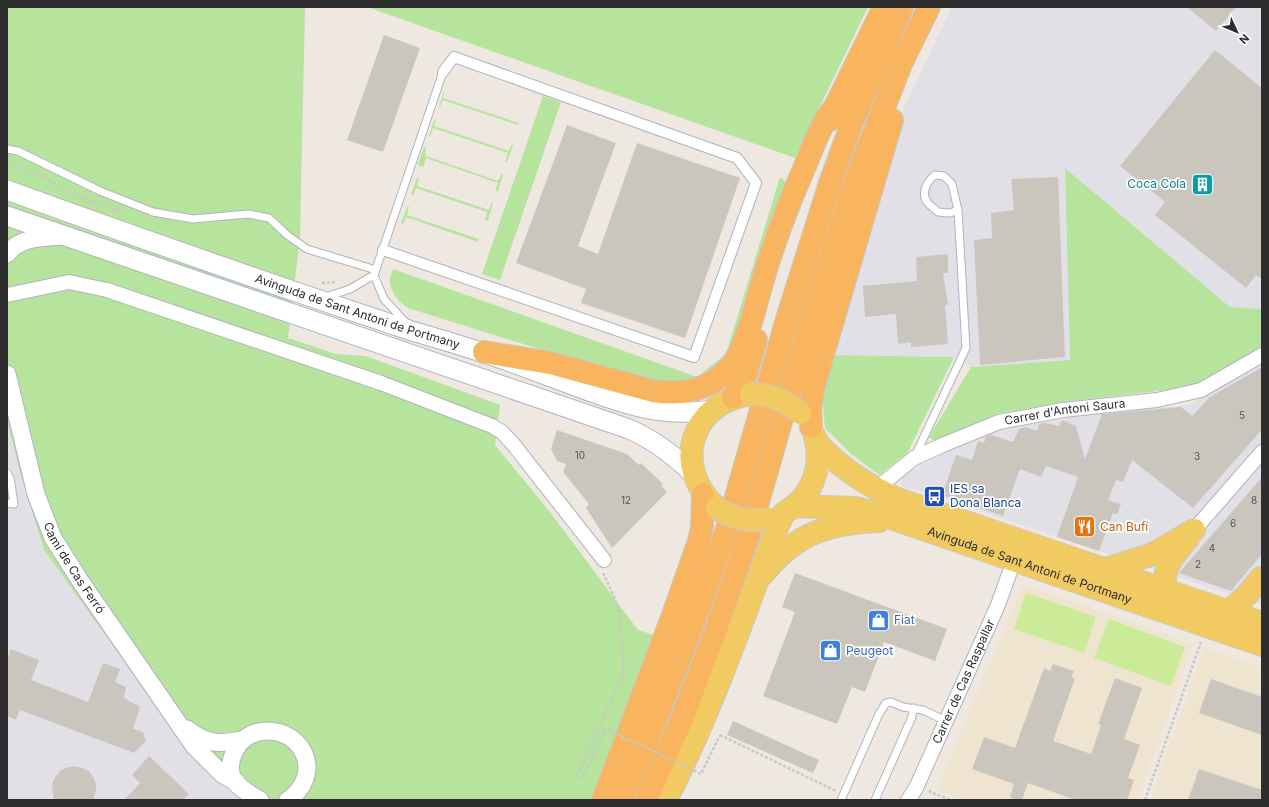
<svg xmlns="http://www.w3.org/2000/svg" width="1269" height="807" viewBox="0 0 1269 807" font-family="Inter,sans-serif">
	<rect width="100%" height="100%" fill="#eee8e0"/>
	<path fill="#e2e0e7" d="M952,7h310v302l-32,-2 -165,-139 5,192 -99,7 -17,-10 -124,-2 38,-135 33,-106z
		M1262,365v240l-345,-115 -16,-1 1,-12 47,-28 59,-22 77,-12 103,-10z
		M7,420l14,56 23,74 203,250h-240z"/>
	<path fill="#efe4d0" d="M1023,584l170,60 -55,156h-174l-27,-10z
		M1204,647l58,20v133h-112z"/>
	<path fill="#b7e49d" d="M7,7h298l-5,231 -12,100 48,16 30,2 134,49 -5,40 55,67 88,118 19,6 -66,164h-344l-48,-35 -155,-215 -23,-74 -14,-55z
		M367,7h501l-73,151z
		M445,88l-2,10 76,25 -1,2 -75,-25 -4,9v-2z
		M543,96l18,6 -61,178 -18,-6z
		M436,119l-2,7 75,25 3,-7 1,2 -6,16h-2l3,-9 -75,-25 -3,9 -1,-1 5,-16z
		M424,147l2,1 -1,6 1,2 72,25 4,-8 1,2 -5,16h-3l3,-8 -72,-25 -3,9 -5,-2z
		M1065,168l165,139 32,2v39l-70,39 -121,14 -74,13 -62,27 -6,-4 42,-70 99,-7z
		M419,177l-2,9 72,24 3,-8 1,2 -5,16 -3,1 2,-9 -71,-24 -3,8 -2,-2 6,-16z
		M780,177l10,9 -61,176 -47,26 -92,-23 -182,-57c-9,-6 -20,-18 -18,-30 1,-3 2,-6 3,-9l304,108 29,-23z
		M409,206l-2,9 72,24 -1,3 -72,-25 -3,8 -2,-2 6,-16z
		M830,355l124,2 -46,95 -29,23 -29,-22 -25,-25 -4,-41z"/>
	<path fill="#cbeb99" d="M1026,593l70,24 -12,36 -70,-24z
		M1109,619l76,28 -14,39 -77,-28z"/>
	<path fill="#cac6be" d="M1187,7h49l-20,24z
		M384,35l36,13 -37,104 -36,-12z
		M1215,50l47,38v191l-6,-4 -10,13 -91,-73 10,-13 -45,-36z
		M567,125l49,18 -38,103 20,8 39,-111 103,35 -55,160 -104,-35 5,-14 -70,-26z
		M1058,177l7,180 -85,8 -6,-125 18,-2 -1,-25 23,-3 -3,-31z
		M948,254v19h-5l5,32h-3l3,39 -37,3v-5l-13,2 -2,-30 -31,3 -2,-31 54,-5 -1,-24z
		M1262,367v63l-10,11 -59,67 -61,-48 -9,22 -7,-2 -8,20 13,4 -4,11 -4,-2 -14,38 -42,-14 21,-60 -32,-11 -5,11 -21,-8 -17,47 -61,-21 14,-40 16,5 6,-19 6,2 2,-7 5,-1 22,7 6,-13 6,-2 12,4 2,-7 6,-1 14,3 3,-6 14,6 9,33 17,-45 79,-7 11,9 18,-19z
		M557,430l70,24 12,11 2,-2 22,21 -2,2 6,6 -55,56 -26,-40 3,-4 -26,-32 3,-8 -9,-3 -6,-12z
		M1262,477v77l-31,37 -52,-18z
		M795,573l152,56 -12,32 -51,-19 -19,50 -13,-5 -15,37 -74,-28 32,-84 -13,-5z
		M11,649l28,11 -8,20 57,22 15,-39 17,6 -5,13 11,5 -2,11 16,9 -7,22 10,3 3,9 -12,12 -114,-43 -4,10 -9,-4v-57z
		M1053,664l21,7 -3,6 4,1 -22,63 38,13 10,-29 -3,-1 17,-46 27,10 -18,51 16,6 -12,33 6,2 -7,20h-51l-48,-17 -6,17h-5l-7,-3 4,-13 -42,-15 12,-32 31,11 29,-80 6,3z
		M1211,679l51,18v38l-63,-22z
		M733,721l86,39 -6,13 -86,-38z
		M149,756l40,38 -6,6h-59l16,-17 -8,-8z
		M75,766l7,2 7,3 4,6 3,7v7l-3,9h-39l-2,-10 1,-8 3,-6 5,-6 7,-3z
		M1199,769l63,21v10h-74z"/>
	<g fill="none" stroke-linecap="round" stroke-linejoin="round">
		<defs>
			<path id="service" d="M7,149l11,2 82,40 53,21 40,7 55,-5 21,4 18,17 20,14 69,21
				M374,275l10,24 22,24
				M326,297l24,-8 24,-14 69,-203
				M915,456l51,-108 -8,-138 -6,-26 -8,-8 -9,-1c-8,6 -15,19 -7,28 3,4 7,6 10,9l12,1 8,-3
				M7,473l3,5 4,26 -7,-1
				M841,800l38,-86 7,-11 5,-1 12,5 20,3 23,11
				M875,800l37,-83 1,-9"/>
			<path id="pedestrian" d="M383,250l311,107 62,-174 -19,-25 -283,-101 -11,15"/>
			<g id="minor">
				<path d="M7,295l62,-13 38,8 274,93 111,43 10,6 11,12 91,116"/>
				<path id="s1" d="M876,489l38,-31 31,-14 54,-22 64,-12 94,-10 44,-10 61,-35"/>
				<path d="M1194,530l68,-78"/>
				<path id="s2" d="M908,800l8,-12 82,-183 16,-45"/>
			</g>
			<g id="tertiary">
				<path d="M7,254c12,-17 37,-17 57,-18"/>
				<path id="s3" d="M7,374l29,120 17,44 28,44 113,164 28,28 14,8"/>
				<path d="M187,729c20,16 32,15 56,11"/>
				<path d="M260,800c-8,-5 -22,-12 -27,-21 -3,-6 -3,-14 -1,-21 11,-41 73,-33 75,9 0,13 -8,26 -19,33"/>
			</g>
			<g id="secondary">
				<path id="s4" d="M7,190c134,49 270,96 405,141 24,7 48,14 72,22 32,10 63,23 94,34 47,17 83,31 134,23"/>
				<path d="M7,216l622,213c25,11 45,26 64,45"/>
			</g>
			<g id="primary">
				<path d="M816,441c21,25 49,43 79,57l367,125"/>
				<path id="s5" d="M794,506l61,2 21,5 386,132"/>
				<path d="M717,508c-46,-41 -27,-106 34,-114"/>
				<path d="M787,511c26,-15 36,-46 28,-74"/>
				<path d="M1106,569l47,-15 41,-24"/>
				<path d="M763,574c33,-41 65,-51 116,-53"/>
				<path d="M1164,589c1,-26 8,-31 24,-51"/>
				<path d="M1229,611l17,-15 15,-18"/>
				<path d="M666,800c44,-86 76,-177 109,-268l9,-19"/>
			</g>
			<path id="trunk" d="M830,120l5,-13 49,-100
				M484,352l66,11 103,28c28,4 57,0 77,-24 17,-20 25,-61 33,-87 11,-39 26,-77 42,-114 9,-21 15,-41 30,-59
				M733,397l11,-16 12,-41
				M811,427l-1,-19 4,-23 78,-265
				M603,800l70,-185 26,-74 3,-14 1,-33
				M621,800l25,-55 45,-116 35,-97 61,-213 43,-136 23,-63 49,-113
				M646,800l35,-79 33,-86 34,-98 62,-216 42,-132 49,-125 28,-57"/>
		</defs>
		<use href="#service" stroke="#b0b3bd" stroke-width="9"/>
		<use href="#pedestrian" stroke="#b0b3bd" stroke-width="12"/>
		<use href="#minor" stroke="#b0b3bd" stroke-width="16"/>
		<use href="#tertiary" stroke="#b0b3bd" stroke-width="19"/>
		<use href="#secondary" stroke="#b0b3bd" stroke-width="21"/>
		<use href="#primary" stroke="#c8c8c8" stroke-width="24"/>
		<use href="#trunk" stroke="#c8c8c8" stroke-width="24"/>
		<path stroke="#c8c8c8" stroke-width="2.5" stroke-dasharray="3 2" stroke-linecap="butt" d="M7,163l37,14 23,15 60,22
			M322,283l13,-1
			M603,573l10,21 7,20 4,59
			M720,735l116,56
			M930,790v2l21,8
			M1145,800l56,-158"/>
		<use href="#service" stroke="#fff" stroke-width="7"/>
		<use href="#pedestrian" stroke="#fff" stroke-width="10"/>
		<use href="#minor" stroke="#fff" stroke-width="14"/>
		<use href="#tertiary" stroke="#fff" stroke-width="17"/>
		<use href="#secondary" stroke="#fff" stroke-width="19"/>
		<use href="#primary" stroke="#f1cb62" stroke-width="22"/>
		<use href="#trunk" stroke="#f8b45e" stroke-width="22"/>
		<defs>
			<path id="primary-bridge" d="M751,394c19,0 35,6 49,19
				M717,508c16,11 33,14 53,11"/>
		</defs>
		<use href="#primary-bridge" stroke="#c8c8c8" stroke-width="24" stroke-linecap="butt"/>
		<path stroke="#c8c8c8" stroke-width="2.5" stroke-dasharray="3 2" stroke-linecap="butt" d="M624,673l-47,102 6,3 23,-49 95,45 19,-39"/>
		<use href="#primary-bridge" stroke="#f1cb62" stroke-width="22"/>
	</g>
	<defs>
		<symbol id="building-square" viewBox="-11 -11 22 22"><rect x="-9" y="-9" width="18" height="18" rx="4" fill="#0f9aa8" stroke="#fff"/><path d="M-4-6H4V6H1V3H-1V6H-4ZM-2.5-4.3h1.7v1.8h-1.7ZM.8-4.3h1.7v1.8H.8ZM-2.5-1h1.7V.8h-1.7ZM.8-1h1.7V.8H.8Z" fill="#fff"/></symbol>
		<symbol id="bus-square" viewBox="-11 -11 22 22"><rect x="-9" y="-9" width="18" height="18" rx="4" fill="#1a4fb4" stroke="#fff"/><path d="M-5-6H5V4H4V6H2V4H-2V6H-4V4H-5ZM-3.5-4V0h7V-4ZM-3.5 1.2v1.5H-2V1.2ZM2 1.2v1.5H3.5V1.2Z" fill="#fff"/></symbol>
		<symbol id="restaurant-square" viewBox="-11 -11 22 22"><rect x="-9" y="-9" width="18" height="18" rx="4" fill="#e8710a" stroke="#fff"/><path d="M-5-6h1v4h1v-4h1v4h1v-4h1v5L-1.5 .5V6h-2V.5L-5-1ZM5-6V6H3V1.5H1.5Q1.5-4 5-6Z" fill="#fff"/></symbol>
		<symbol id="shop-square" viewBox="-11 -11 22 22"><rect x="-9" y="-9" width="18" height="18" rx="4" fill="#3f7fe0" stroke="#fff"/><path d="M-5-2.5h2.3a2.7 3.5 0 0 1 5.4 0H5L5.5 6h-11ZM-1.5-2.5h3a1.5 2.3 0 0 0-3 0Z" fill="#fff"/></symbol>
	</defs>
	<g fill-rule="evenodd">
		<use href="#building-square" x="1190" y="172" width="25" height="25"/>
		<use href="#bus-square" x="922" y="484" width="25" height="25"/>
		<use href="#restaurant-square" x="1072" y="514" width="25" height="25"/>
		<use href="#shop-square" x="866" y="608" width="25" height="25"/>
		<use href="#shop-square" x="818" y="638" width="25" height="25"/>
	</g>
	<g text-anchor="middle" stroke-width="3.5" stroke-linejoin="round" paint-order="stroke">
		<g font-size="10" fill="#545351">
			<text x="1242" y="419">5</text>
			<text x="580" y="459">10</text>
			<text x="1197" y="460">3</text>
			<text x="626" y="504">12</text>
			<text x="1254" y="504">8</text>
			<text x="1233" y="527">6</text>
			<text x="1212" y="552">4</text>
			<text x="1198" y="568">2</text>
		</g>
		<g font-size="12" fill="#0d838f" stroke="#fff" text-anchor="end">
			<text x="1186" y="188">Coca Cola</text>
		</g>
		<g font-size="12" fill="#2d2d2d" stroke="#fff">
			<text dy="4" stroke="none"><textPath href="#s4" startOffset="371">Avinguda de Sant Antoni de Portmany</textPath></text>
			<text dy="4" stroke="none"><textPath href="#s1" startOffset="208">Carrer d'Antoni Saura</textPath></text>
			<text dy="4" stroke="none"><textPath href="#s5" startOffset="245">Avinguda de Sant Antoni de Portmany</textPath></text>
			<text dy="4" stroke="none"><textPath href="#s3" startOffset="207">Camí de Cas Ferró</textPath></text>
			<text dy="4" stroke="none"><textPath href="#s2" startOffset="131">Carrer de Cas Raspallar</textPath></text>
		</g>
		<g font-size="12" fill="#164399" stroke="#fff" text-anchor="start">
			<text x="950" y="493">IES sa<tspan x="950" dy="14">Dona Blanca</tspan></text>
		</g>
		<g font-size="12" fill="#c56008" stroke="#fff" text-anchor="start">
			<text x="1100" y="531">Can Bufí</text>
		</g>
		<g font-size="12" fill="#366cbe" stroke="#fff" text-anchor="start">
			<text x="894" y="624">Fiat</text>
			<text x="846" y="655">Peugeot</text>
		</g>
	</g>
	<rect width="1269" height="807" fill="none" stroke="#2d2d2d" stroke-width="16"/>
	<g transform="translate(1237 32) rotate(134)" stroke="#ffffff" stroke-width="3" paint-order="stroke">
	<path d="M0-3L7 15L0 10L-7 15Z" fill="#2d2d2d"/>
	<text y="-6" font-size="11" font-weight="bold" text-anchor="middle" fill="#2d2d2d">N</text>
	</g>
</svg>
